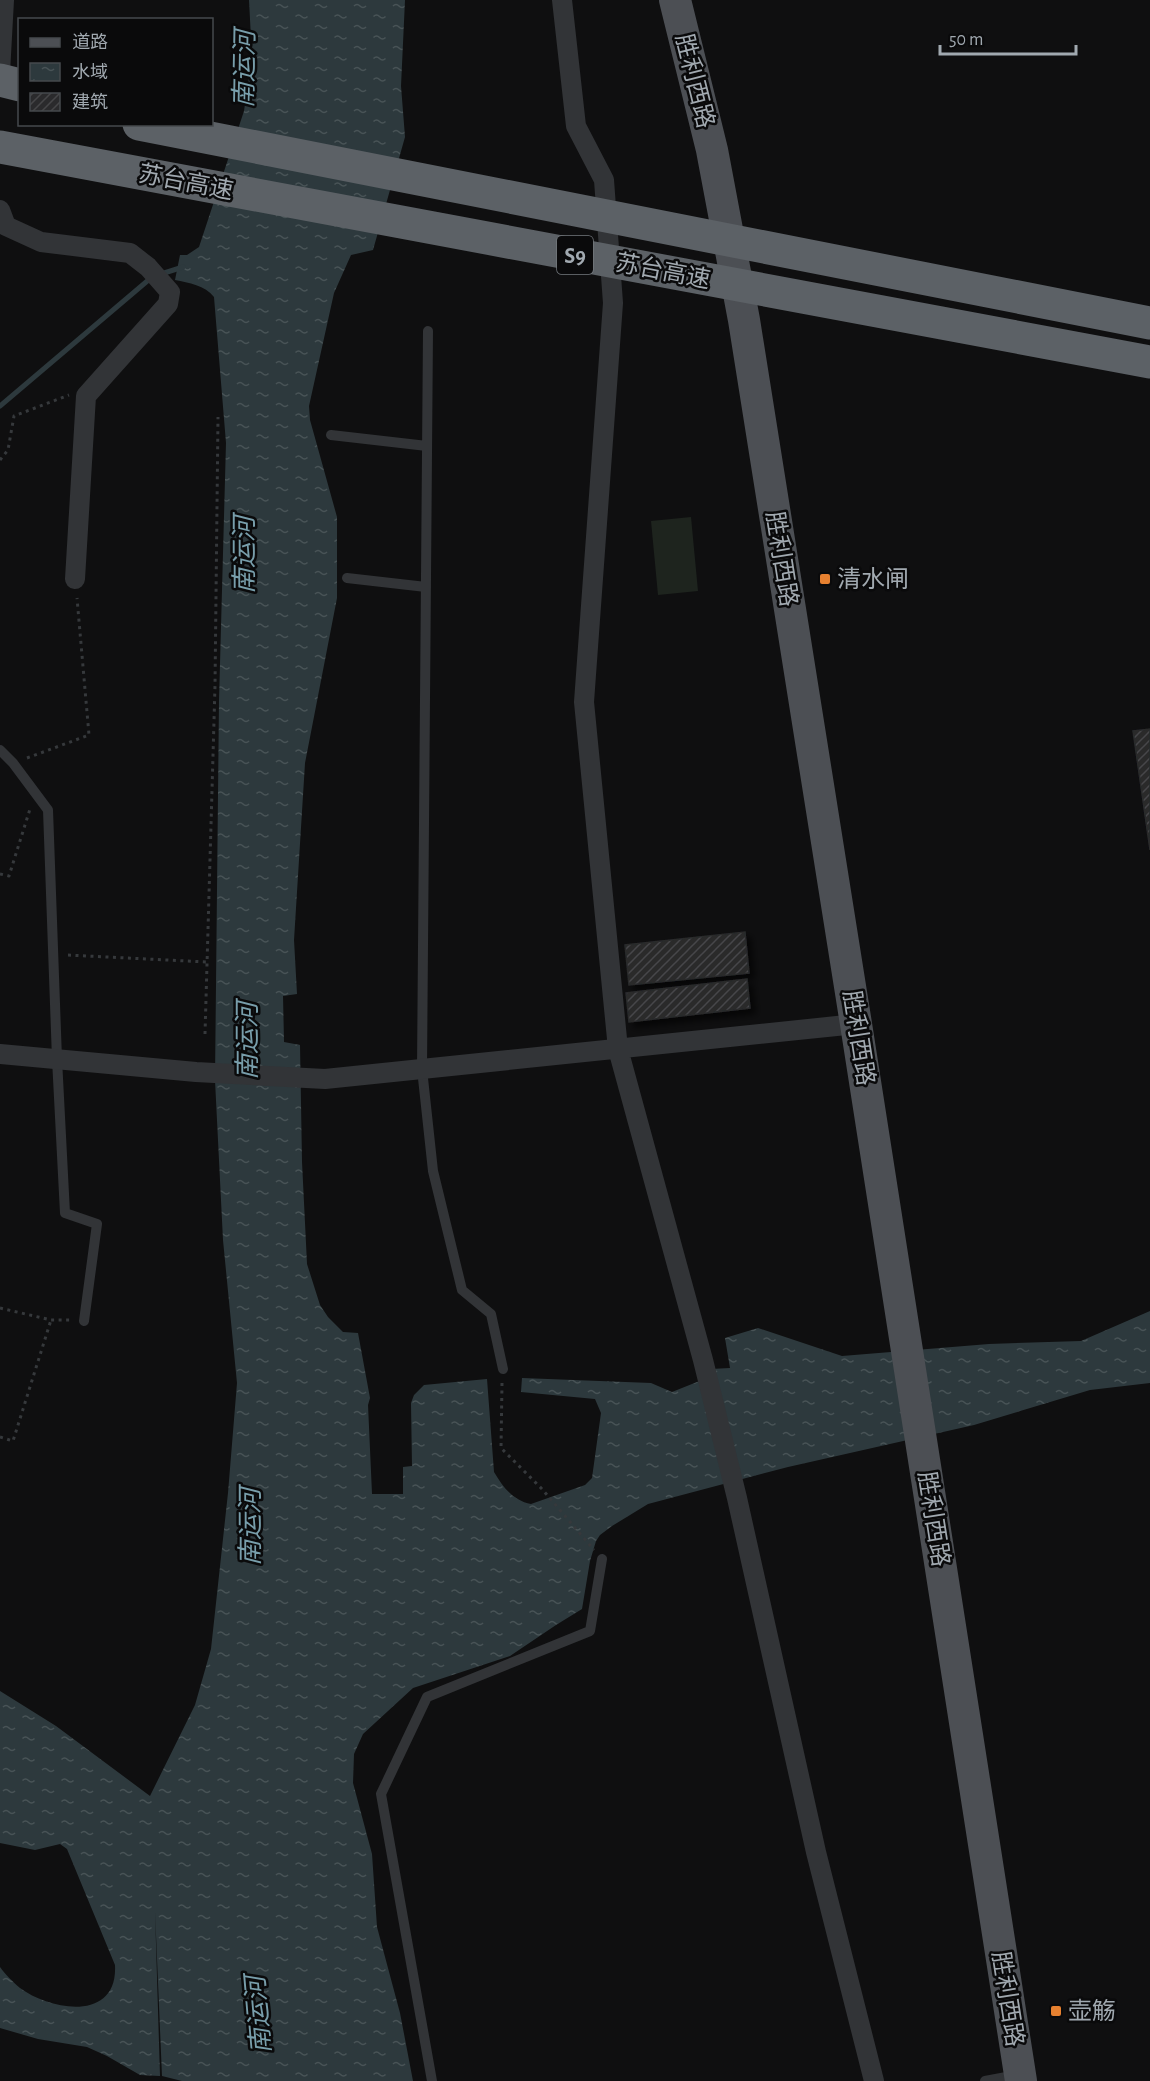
<svg xmlns="http://www.w3.org/2000/svg" width="1150" height="2081" viewBox="0 0 1150 2081" font-family="'Alegreya Sans','Noto Sans SC',sans-serif">
	<defs>
		<pattern id="water-ripples" width="26" height="14" patternUnits="userSpaceOnUse" patternTransform="scale(1.5)"><rect width="26" height="14" fill="#2d393d"/><path d="M2 4q2-2 4 0t4 0M15 11q2-2 4 0t4 0" fill="none" stroke="#485356"/></pattern>
		<pattern id="building-hatch" width="6" height="6" patternUnits="userSpaceOnUse" patternTransform="scale(1.5)"><rect width="6" height="6" fill="#2a2a2c"/><path d="M-1 1l2-2M0 6l6-6M5 7l2-2" fill="none" stroke="#464648"/></pattern>
		<filter id="shadow"><feDropShadow dx="5.5" dy="5.5" stdDeviation="3" flood-color="#0009"/></filter>
	</defs>
	<rect width="100%" height="100%" fill="#0f0f10"/>
	<path fill="#1e241e" d="M691,517l7,74 -40,4 -7,-74z"/>
	<path fill="url(#water-ripples)" d="M249,0h156l-4,86 4,51 -32,113 -22,5 -17,38 -25,113 1,14 27,97v81l-32,165 -11,177 3,54 -14,2 1,46 16,3 2,117 5,102 13,41 8,12 15,15 15,1 12,65 -2,7 4,89h31v-27l9,-1 -1,-63 3,-8 10,-10 63,-6 7,93c9,15 19,29 37,32l54,-19 7,-7 9,-65 -6,-14 -74,-7 1,-14 129,5 21,9 40,-16 -1,-7 19,-1 -5,-30 33,-10 84,28 147,-12 92,-3 69,-30v72l-60,7 -116,35 -186,42 -140,37 -36,22 -12,9 -4,6 -6,20 -8,48 -26,16 -46,31 -97,32 -50,46 -9,20 -1,29 19,71 5,73 23,86 13,68h-231l-20,-5 -7,-165 5,165 -20,-1 -33,-19 -20,-9 -49,-8 -38,-11v-61c5,7 13,15 20,21 31,23 98,34 95,-23l-48,-116 -7,-5 -25,6 -35,-7v-152l56,35 94,70 45,-91 16,-56 17,-156 9,-110 -14,-143 -8,-160 4,-379 7,-258 -12,-146c-9,-12 -25,-14 -39,-17l5,-25h7l12,-8 45,-136 8,-54z"/>
	<g fill="none" stroke-linecap="round" stroke-linejoin="round">
		<path stroke="#2d393d" stroke-width="5" d="M161,274l22,-7
			M0,406l152,-129"/>
	</g>
	<path fill="url(#building-hatch)" stroke="#292a2c" stroke-width="1.5" filter="url(#shadow)" d="M1150,729v121l-17,-119z
		M745,932l4,41 -120,12 -4,-40z
		M747,979l3,29 -121,14 -3,-29z"/>
	<g fill="none" stroke-linecap="round" stroke-linejoin="round">
		<path stroke="#36393c" stroke-width="3" stroke-dasharray="3 4.5" stroke-linecap="butt" d="M0,460l8,-10 6,-34 55,-21
			M27,758l62,-23 -12,-137
			M0,874l9,2 21,-67
			M68,955l139,7
			M205,1034l10,-348 3,-269
			M0,1308l51,12h21
			M502,1383l-1,65 41,41 52,61
			M0,1437l13,4 38,-121"/>
		<path stroke="#323437" stroke-width="10" d="M428,331l-6,738 11,102 29,119 29,24 12,55
			M331,435l96,11
			M347,578l79,9
			M0,750l13,13 35,47 9,249 8,154 32,11 -13,97
			M432,2081l-51,-287 46,-97 163,-66 12,-72
			M985,2081l32,-6"/>
		<path stroke="#323437" stroke-width="20" d="M562,0l14,126 28,54 9,123 -29,399 34,347 85,311 34,138 79,354 58,229
			M0,73l4,-73
			M0,210l6,16 35,16 89,11 18,14 22,25 -2,12 -82,92 -11,183
			M0,1054l196,18 129,7 531,-55"/>
		<path stroke="#4c4f54" stroke-width="32" d="M675,0l37,150 32,170 112,704 165,1057"/>
		<path stroke="#5c6166" stroke-width="33" d="M0,80l20,5"/>
		<path stroke="#5c6166" stroke-width="33" d="M139,124l1011,199
			M0,147l1150,215"/>
	</g>
	<g fill="#e78130" stroke="#0a0a0b" stroke-width="2">
		<rect x="819" y="573" width="12" height="12" rx="3"/>
		<rect x="1050" y="2005" width="12" height="12" rx="3"/>
	</g>
	<g text-anchor="middle" stroke-width="5" stroke-linejoin="round" paint-order="stroke">
		<rect fill="#0a0a0b" stroke="#74797e" stroke-width="1.5" x="557" y="236" width="36" height="38" rx="4.5"/>
		<g font-size="22" font-weight="bold" fill="#a1a9b0">
			<text x="575" y="263">S9</text>
		</g>
		<g font-size="24" fill="#a1a9b0" stroke="#0a0a0b">
			<text transform="translate(695 81) rotate(76)" y="8">胜利西路</text>
			<text transform="translate(186 182) rotate(11)" y="8">苏台高速</text>
			<text transform="translate(663 271) rotate(11)" y="8">苏台高速</text>
			<text transform="translate(782 559) rotate(81)" y="8">胜利西路</text>
			<text transform="translate(859 1038) rotate(81)" y="8">胜利西路</text>
			<text transform="translate(934 1519) rotate(81)" y="8">胜利西路</text>
			<text transform="translate(1008 1999) rotate(81)" y="8">胜利西路</text>
		</g>
		<g font-size="24" fill="#a1a9b0" stroke="#0a0a0b" text-anchor="start">
			<text x="837" y="587">清水闸</text>
			<text x="1068" y="2019">壶觞</text>
		</g>
		<g font-size="26" font-style="italic" fill="#789eab" stroke="#0a0a0b">
			<text transform="translate(244 69) rotate(-89)" y="9">南运河</text>
			<text transform="translate(244 555) rotate(-90)" y="9">南运河</text>
			<text transform="translate(247 1041) rotate(-90)" y="9">南运河</text>
			<text transform="translate(250 1527) rotate(-90)" y="9">南运河</text>
			<text transform="translate(258 2015) rotate(-95)" y="9">南运河</text>
		</g>
	</g>
	<rect x="18" y="18" width="195" height="108" fill="#0a0a0b" stroke="#464a4d" stroke-width="1.5"/>
	<rect x="30" y="38" width="30" height="9" fill="#4c4f54" stroke="#464a4d" stroke-width="1.5"/>
	<text x="72" y="48" font-size="18" fill="#a1a9b0">道路</text>
	<rect x="30" y="63" width="30" height="18" fill="url(#water-ripples)" stroke="#464a4d" stroke-width="1.5"/>
	<text x="72" y="78" font-size="18" fill="#a1a9b0">水域</text>
	<rect x="30" y="93" width="30" height="18" fill="url(#building-hatch)" stroke="#464a4d" stroke-width="1.5"/>
	<text x="72" y="108" font-size="18" fill="#a1a9b0">建筑</text>
	<path d="M940 45v9h136v-9" fill="none" stroke="#a1a9b0" stroke-width="3"/>
	<text x="949" y="45" font-size="18" fill="#a1a9b0" stroke="#0a0a0b" stroke-width="4.5" paint-order="stroke">50 m</text>
</svg>
